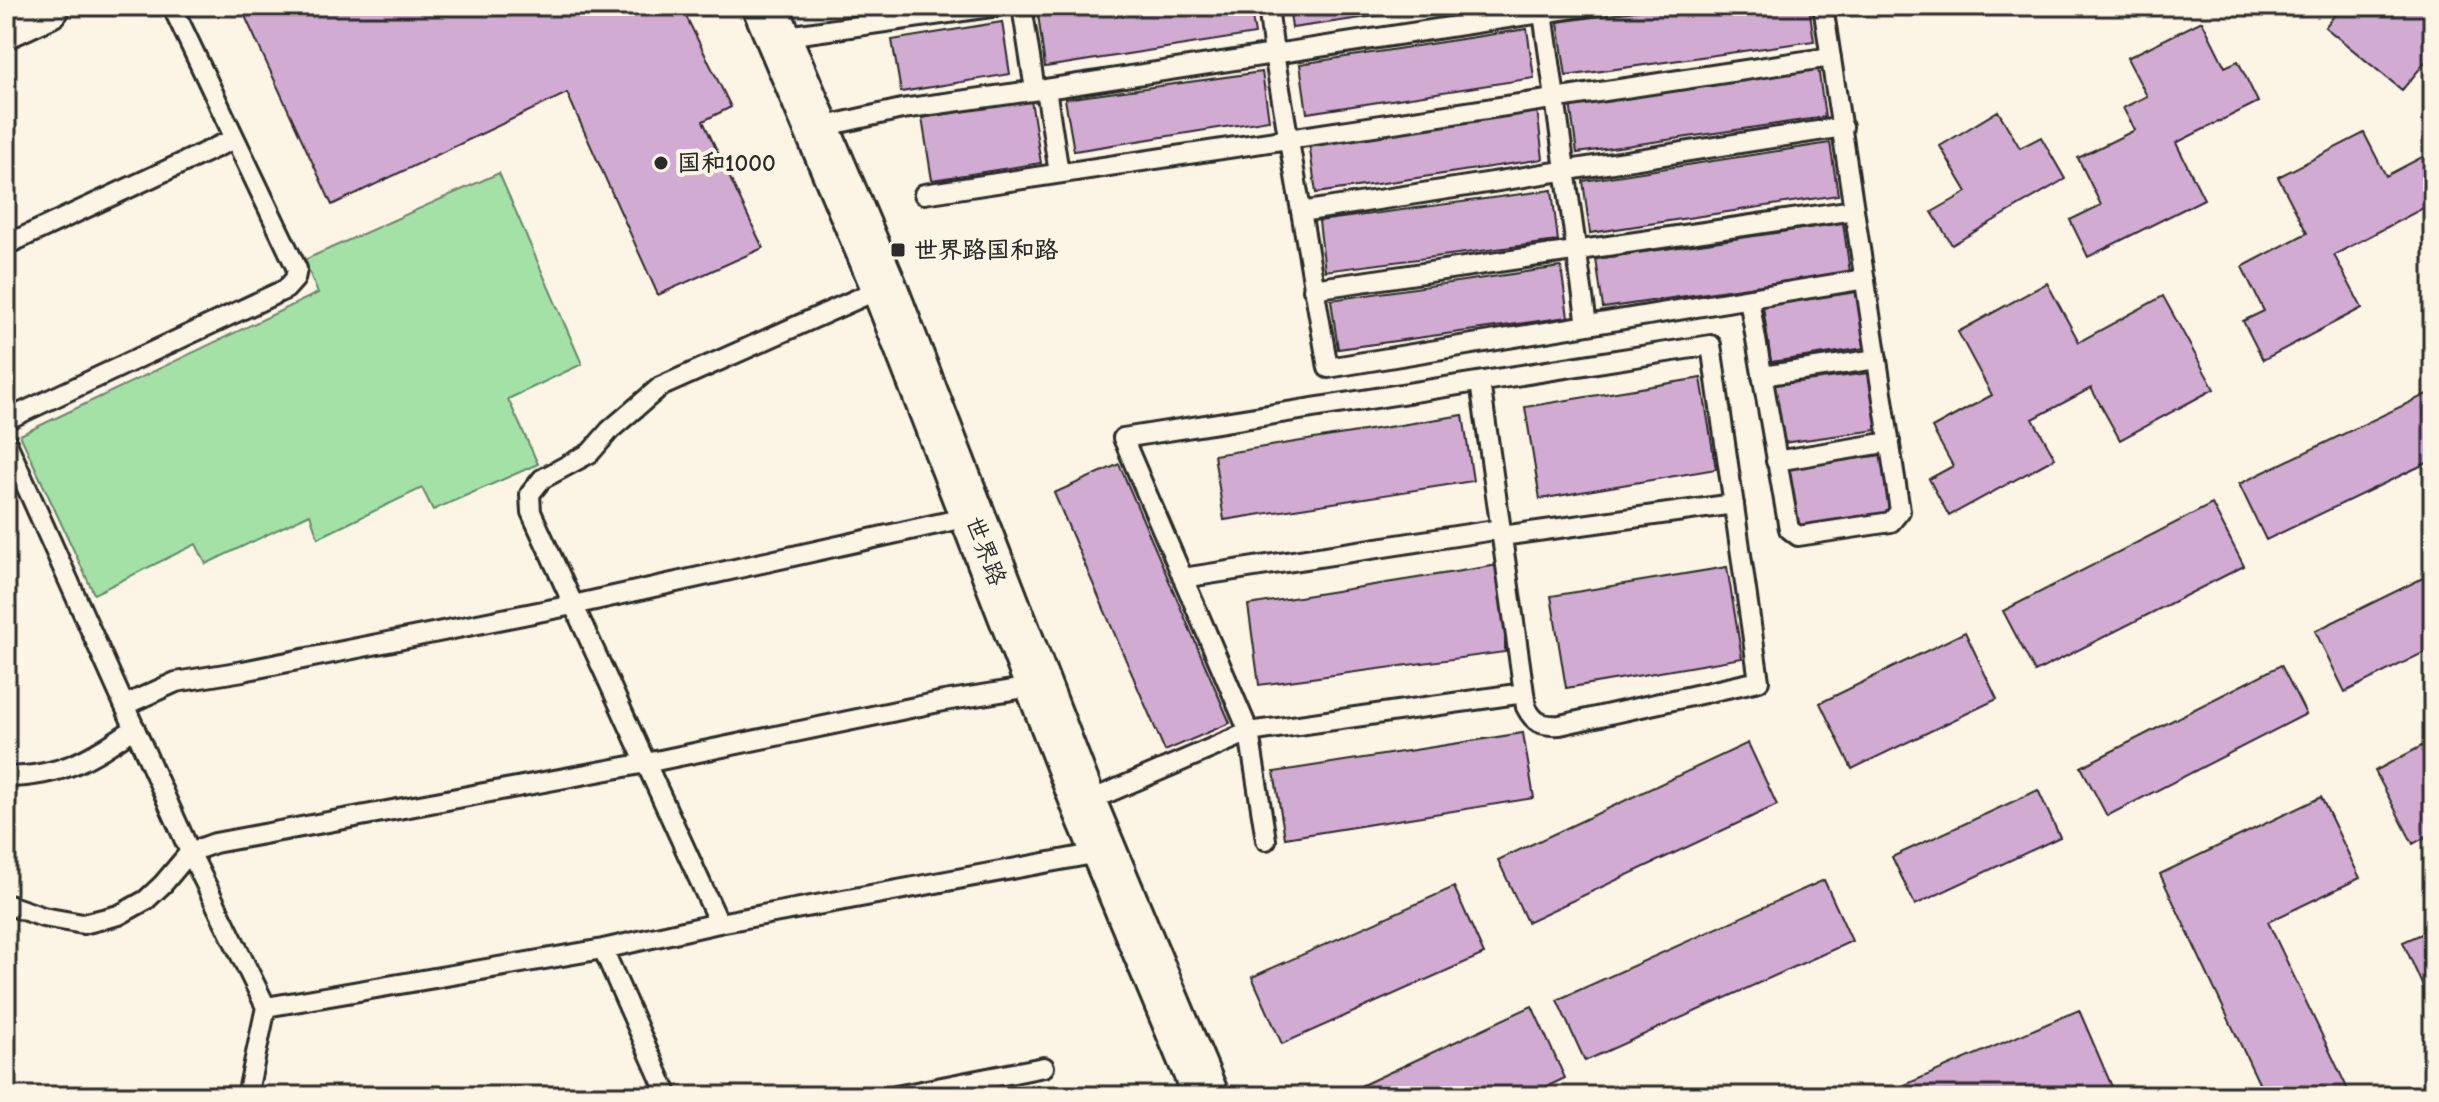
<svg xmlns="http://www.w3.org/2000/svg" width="2439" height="1102" viewBox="0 0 2439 1102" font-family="'Comic Neue','LXGW WenKai TC',sans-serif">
	<rect width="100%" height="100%" fill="#fcf5e5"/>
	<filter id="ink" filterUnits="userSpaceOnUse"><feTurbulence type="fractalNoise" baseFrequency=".0125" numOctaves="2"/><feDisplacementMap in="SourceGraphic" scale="16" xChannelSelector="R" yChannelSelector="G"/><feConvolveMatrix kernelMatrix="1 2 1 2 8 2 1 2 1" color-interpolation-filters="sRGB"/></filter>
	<g filter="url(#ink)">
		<path fill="#a4e1a7" stroke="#688669" stroke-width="2" d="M499,173l83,191 -74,35 30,65 -105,46 -11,-22 -104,50 -8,-24 -104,50 -10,-20 -102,50 -74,-159 298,-142 -14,-33z"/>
		<path fill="#d2abd2" stroke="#2b2b2b" stroke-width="2" d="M260,6h421l50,101 -28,14 60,127 -105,47 -91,-202 -235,112 -88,-191z
			M1094,6h156l5,28 -210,33 -7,-53z
			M1289,6h154l-151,22z
			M1670,6h139l5,35 -248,35 -8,-54z
			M2342,6h91v47l-31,37 -77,-63z
			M2202,21l23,46 13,-6 20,41 -82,41 28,56 -116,58 -18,-37 31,-15 -23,-47 57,-28 -12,-22 24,-12 -20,-38z
			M1002,22l8,52 -109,18 -9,-52z
			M1527,29l7,49 -227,35 -7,-49z
			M1818,67l7,50 -248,36 -7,-50z
			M1262,72l7,48 -195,31 -9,-52z
			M1031,100l10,63 -109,17 -10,-62z
			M1537,109l6,50 -227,34 -7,-50z
			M1998,111l22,37 21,-11 24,42 -113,66 -20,-33 35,-20 -27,-46z
			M2364,133l22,43 38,-20 9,16v31l-99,52 28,53 -99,52 -20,-39 21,-10 -22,-44 65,-34 -29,-56z
			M1830,143l8,52 -248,38 -7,-52z
			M1552,190l6,51 -233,30 -6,-50z
			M1843,223l7,49 -247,36 -7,-49z
			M1561,267l7,50 -230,32 -7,-49z
			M2047,283l32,59 84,-46 51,93 -94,51 -29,-52 -58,31 22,39 -106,58 -20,-37 24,-13 -21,-38 60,-33 -34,-63z
			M1857,292l8,56 -94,14 -8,-56z
			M1869,373l8,57 -95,13 -8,-58z
			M1701,378l15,91 -176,30 -15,-92z
			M2433,391v69l-167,80 -27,-56z
			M1463,415l10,66 -249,39 -10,-65z
			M1882,455l8,57 -95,15 -8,-59z
			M1119,464l111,259 -65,28 -111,-258z
			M2212,504l32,62 -209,106 -32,-61z
			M1505,564v88l-246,33 -11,-80z
			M1727,567l15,91 -176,30 -15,-92z
			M2433,573v75l-88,44 -30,-61z
			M1965,632l32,67 -145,70 -32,-66z
			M2281,665l25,49 -199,102 -26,-49z
			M1523,733l11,65 -249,40 -11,-66z
			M2433,740v93l-20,11 -38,-73z
			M1748,743l29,62 -250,117 -29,-62z
			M2038,790l22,47 -145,68 -23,-48z
			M2321,797l39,81 -92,44 83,174h-86l-105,-222z
			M1824,880l28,61 -267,120 -28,-61z
			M1454,887l30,67 -202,90 -30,-67z
			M2433,929v80l-30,-67z
			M1532,1006l33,72 -38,18h-188z
			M2079,1010l37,86h-237z"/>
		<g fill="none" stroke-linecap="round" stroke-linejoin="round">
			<defs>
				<path id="service" d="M1022,6l13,84
					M1268,6l6,48 54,314 537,-89
					M1542,6l45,319
					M779,37l219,-31
					M1046,89l13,84
					M817,128l85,-19 144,-20 541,-83
					M924,194l907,-137
					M1301,212l542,-85
					M6,245l228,-106
					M1313,289l541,-79
					M1749,299l40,230 9,7 93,-14 9,-11 -77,-505
					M1762,376l115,-17
					M6,420l280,-131 9,-10 2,-10 -125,-263
					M6,441l184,411 76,155 -19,89
					M1776,461l114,-19
					M1502,536l232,-32
					M1183,578l318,-49
					M125,705l51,-23 67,-11 330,-66 400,-89
					M6,777c58,-1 83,-18 129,-49
					M1084,803l165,-71 275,-39
					M1266,840l-17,-108 -126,-294 588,-93 48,336 -199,44c-18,1 -26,-2 -34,-18l-46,-325
					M6,904l37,13 40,7 36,-9 27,-15 17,-16 27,-32 25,-9 431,-80 298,-62 94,-15
					M719,923l-188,-411 -1,-18 12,-15 48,-26 20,-23 50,-43 224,-100
					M603,949l65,147
					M266,1007l337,-58 116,-26 385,-71
					M896,1096l148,-29"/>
				<path id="tertiary" d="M765,6l119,281 200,517 122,292
					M6,25l41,-19"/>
			</defs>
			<use href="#service" stroke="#2b2b2b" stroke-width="24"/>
			<use href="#tertiary" stroke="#2b2b2b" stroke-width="50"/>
			<use href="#service" stroke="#fcf5e5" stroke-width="18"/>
			<use href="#tertiary" stroke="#fcf5e5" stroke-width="44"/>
		</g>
	</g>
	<g fill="#2b2b2b" stroke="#fcf5e5" stroke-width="3">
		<circle cx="661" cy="163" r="8"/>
		<rect x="890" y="242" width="16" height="16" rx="4"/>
	</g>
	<g text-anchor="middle" stroke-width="8" stroke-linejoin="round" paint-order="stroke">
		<g font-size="24" font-weight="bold" fill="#2b2b2b" stroke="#fcf5e5" text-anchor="start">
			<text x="677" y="171">国和1000</text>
			<text x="914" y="258">世界路国和路</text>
		</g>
		<g font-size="24" fill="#2b2b2b" stroke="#fcf5e5">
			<text transform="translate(986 551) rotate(69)" y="8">世界路</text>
		</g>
	</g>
	<rect width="2439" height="1102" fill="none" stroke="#fcf5e5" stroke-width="32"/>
	<rect x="16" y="16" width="2407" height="1070" fill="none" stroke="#2b2b2b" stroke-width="3" filter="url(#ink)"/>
</svg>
